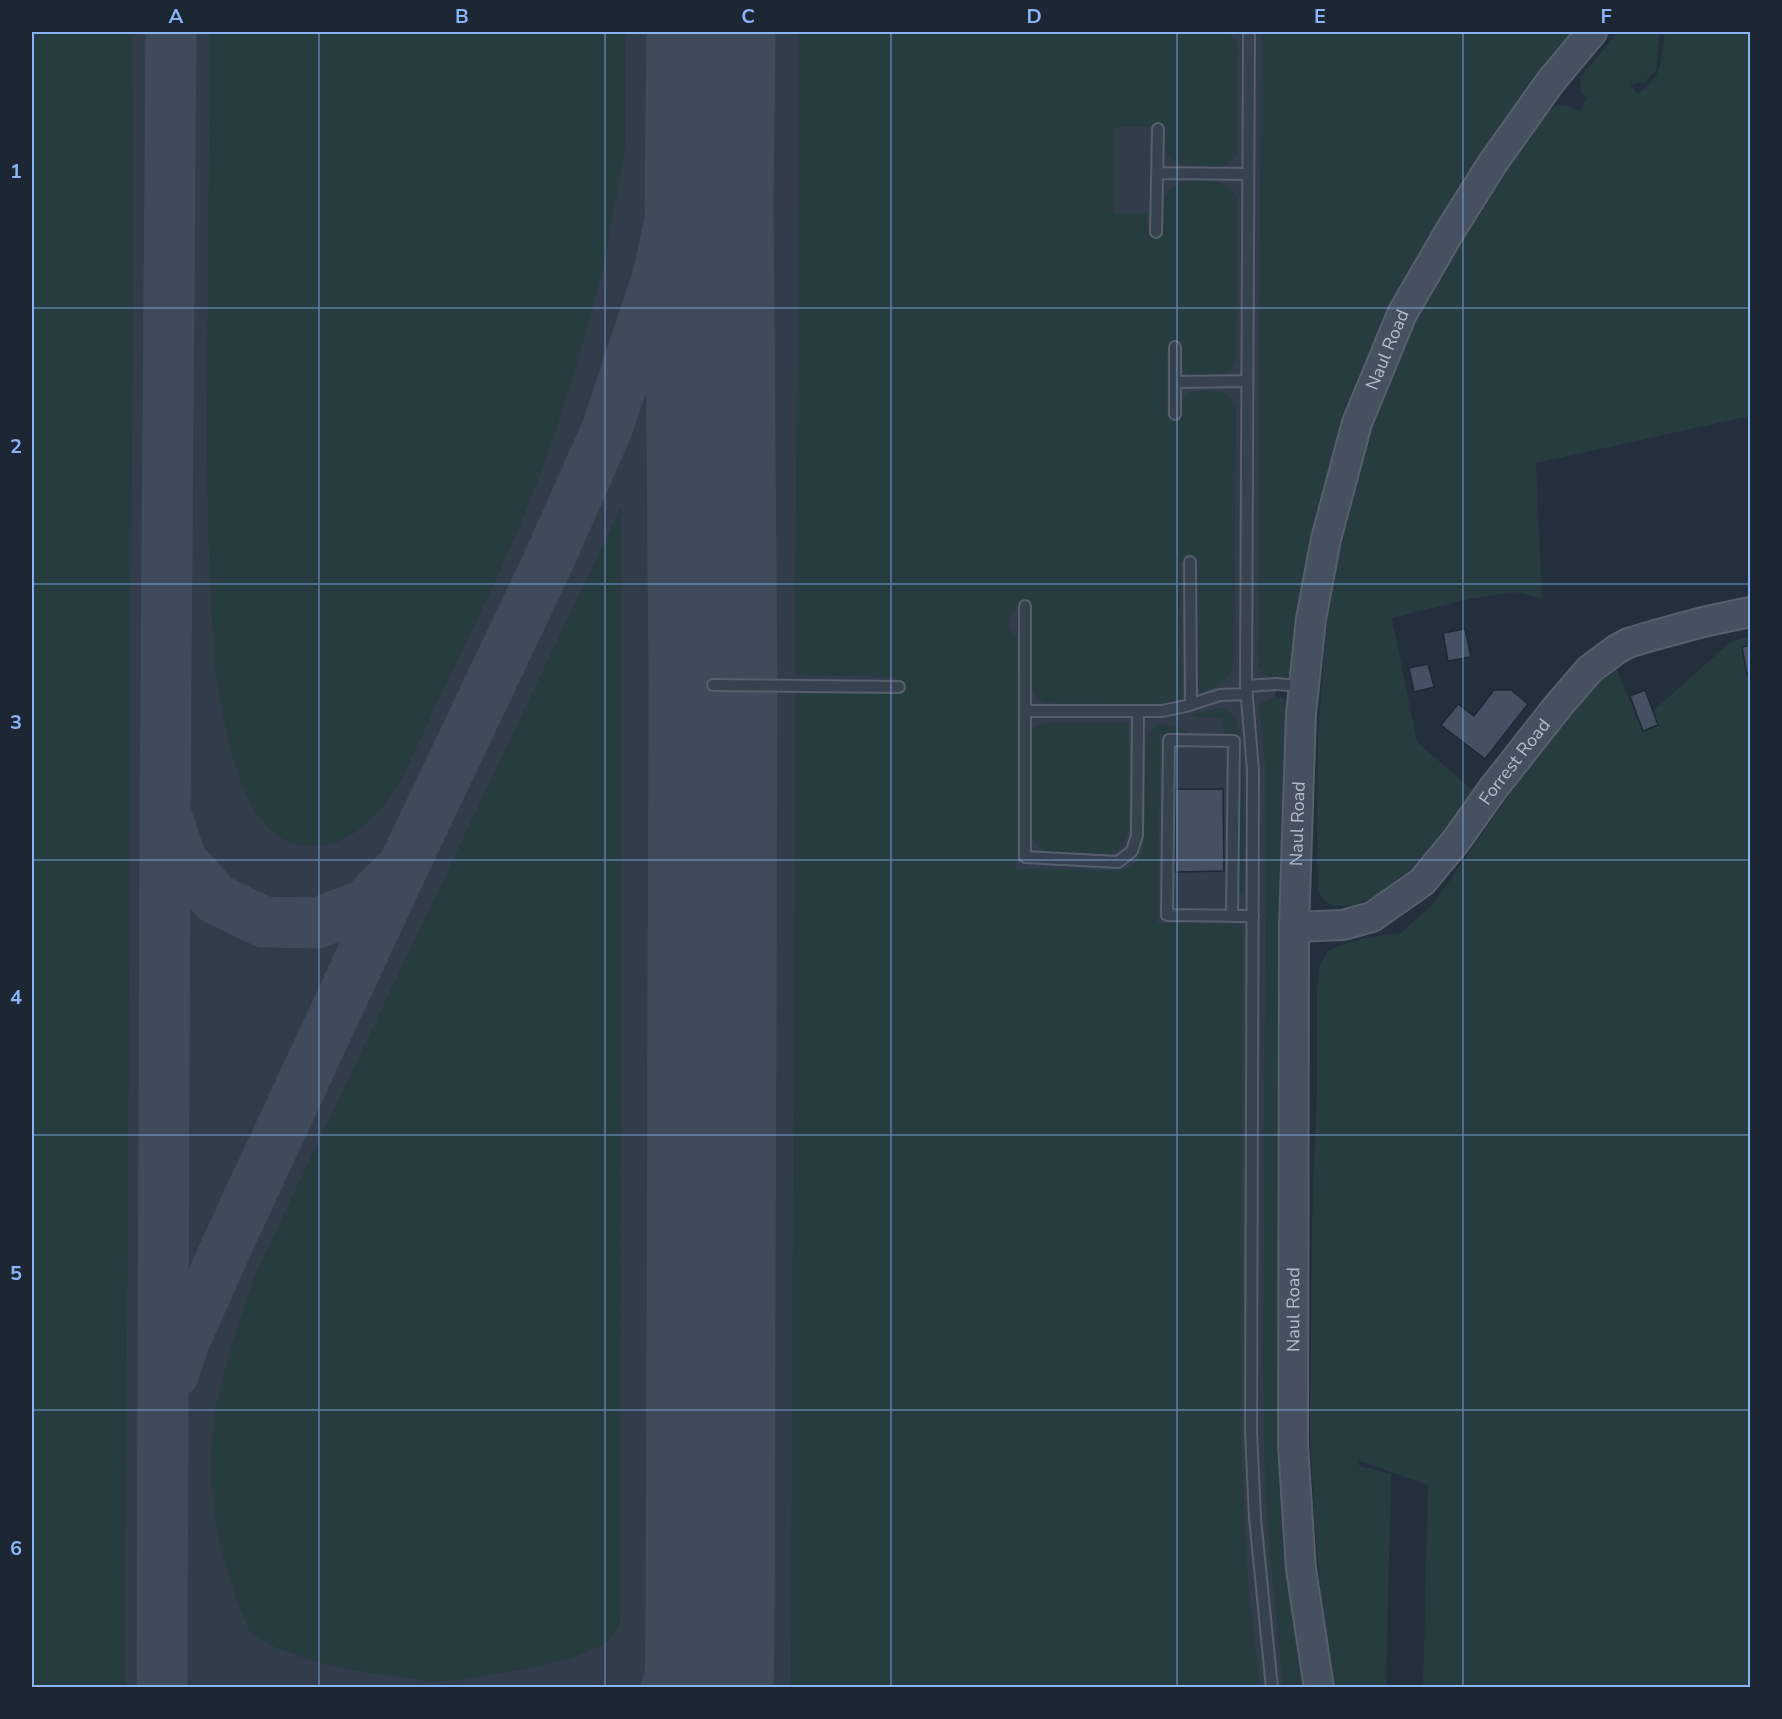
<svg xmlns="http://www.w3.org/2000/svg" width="1782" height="1719" viewBox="0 0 1782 1719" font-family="'Nunito Sans',sans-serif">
	<rect width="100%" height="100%" fill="#242f3e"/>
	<path fill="#323c4b" d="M32,32h1250l-3,530 -6,215 22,910 -1263,1z"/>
	<path fill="#263c3f" d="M32,32h100l1,221 -8,1434h-93v-1619l1,-5 -1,-1z
		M210,32h415v117l-21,117 -22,81 -27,87 -25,67 -30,70 -102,215c-21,30 -47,61 -88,60 -60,0 -78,-88 -88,-135 -8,-36 -9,-75 -11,-111 -3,-62 -4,-123 -4,-185 1,-128 2,-256 3,-383z
		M799,32h428l11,11 -1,110c-2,4 -5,8 -9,10 -11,6 -49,4 -57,-4 -9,-8 -8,-20 -9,-32h-47l-2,86 34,1 1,21h16c1,-13 -4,-30 3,-42 13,-19 60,-18 70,4l-1,165 -6,11 -9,4 -26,2 -8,-5 -7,-9 -1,-17h-12l-1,67h12c2,-21 10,-24 29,-24 7,0 14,0 20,3 4,3 6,7 9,11l-2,257c-4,20 -17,23 -33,31l-9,-9 -2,-123 -10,1 2,137 -24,5 -112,-1c-10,-4 -13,-9 -16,-19v-76h-13c-10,10 -12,19 0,29l-1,232 101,2c18,-4 25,-10 27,-28l2,-100c2,-12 6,-15 16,-20l25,8v3h-27l-2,189 80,1 4,3 -1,518 7,134 12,108 -469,1 4,-994h102v-17l-102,-2z
		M1261,32h318l-173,254 -110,378c-10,20 -22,20 -38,4v-11z
		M1618,32h42l-4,38 -11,11 -15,4 8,9c27,-21 22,-31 27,-62h85v384l-214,47 6,135 -28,-6 -45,7 -77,19 25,124 61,53c-32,35 -87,113 -138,111 -13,-1 -20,-7 -22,-19l-1,-76 1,-74 6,-86 7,-65 6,-35 19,-75 33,-96 29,-62 54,-98 74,-108c15,-11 19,-7 34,-1l7,-13 -6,-5 -1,-15z
		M621,507l-1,1119 -14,18 -35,14 -46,11 -63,11 -33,1 -76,-11 -43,-10 -35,-13 -25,-15 -13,-31 -19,-62 -8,-69 4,-56 17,-67 23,-70z
		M1750,637v1050h-327l5,-202 -69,-24v5l32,8 -5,213h-53l-11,-78 -8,-95 -4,-78 2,-215 5,-129v-106l3,-20 8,-15 9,-5 28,-8 36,-5 32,-29 129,-184 33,-42 20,-13 24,59 92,-83z
		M1275,696l9,3 3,6 4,17 19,965h-27l-13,-134 -5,-66 -2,-123 3,-590 -7,-70z
		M1222,708l9,6 6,7 3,13 4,53v107h-7v-160h-13l-1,-16h-24l-10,-3z
		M1046,723h82l1,104c-3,11 -7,22 -17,27 -11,6 -54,4 -65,-2 -9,-4 -13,-11 -17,-21l-1,-100 7,-5z"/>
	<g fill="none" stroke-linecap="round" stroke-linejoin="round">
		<path stroke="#3f4a5a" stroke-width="51" d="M168,820l13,40 35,39 48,23 53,1 49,-19 30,-31
			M174,1373l10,-31 45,-101 174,-374 144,-303 60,-135 52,-157 35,-167 7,-73
			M162,1688l3,-878 6,-778
			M666,1688l18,-24 26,-29"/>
		<path stroke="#3f4a5a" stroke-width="129" d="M709,1688l1,-53 3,-950 -4,-483 2,-170"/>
	</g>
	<path fill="#455162" stroke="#1f2835" stroke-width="1.5" d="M1465,629l6,28 -23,4 -5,-28z
		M1750,645v28l-3,1 -5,-27z
		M1428,664l6,23 -20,5 -5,-24z
		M1494,690h17l17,14 -43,55 -44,-34 17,-21 16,12z
		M1645,690l13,35 -15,6 -13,-35z
		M1175,789h48l1,82 -49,1z"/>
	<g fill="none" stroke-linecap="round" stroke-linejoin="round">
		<defs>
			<path id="lane" d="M1249,32l-3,654 7,85 -2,660 4,87 17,170
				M1157,173l91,1
				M1156,232l2,-103
				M1175,382l72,-1
				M1175,414v-67
				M1190,562l1,142
				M1025,606v251l93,5 14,-11 5,-16 1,-124
				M713,685l186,2
				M1246,686l30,-2 27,2
				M1025,711h137l24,-5 34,-11 27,-1
				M1232,916l2,-175 -65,-1 -2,175 86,1"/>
			<g id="secondary">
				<path id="s1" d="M1294,927l49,-2 29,-8 50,-35 34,-41 36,-51 66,-84 32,-37 27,-20 11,-6 27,-8 48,-13 47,-10"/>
				<path id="s2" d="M1319,1688l-18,-119 -8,-124 1,-518 7,-213 10,-95 15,-80 31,-116 45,-109 48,-83 42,-67 59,-83 41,-49"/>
			</g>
		</defs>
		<use href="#lane" stroke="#565f6c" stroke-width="14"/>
		<use href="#secondary" stroke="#565f6c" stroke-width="32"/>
		<use href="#lane" stroke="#38414e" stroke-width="10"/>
		<use href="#secondary" stroke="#465061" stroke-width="28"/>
	</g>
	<path fill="none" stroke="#8ab4f8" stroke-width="1.5" stroke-opacity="0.55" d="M319,32v1656M605,32v1656M891,32v1656M1177,32v1656M1463,32v1656M32,308h1718M32,584h1718M32,860h1718M32,1135h1718M32,1410h1718"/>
	<g text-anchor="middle" stroke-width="5" stroke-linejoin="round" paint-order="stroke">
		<g font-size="18" fill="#b4bcc9" stroke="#1d2633">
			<text dy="6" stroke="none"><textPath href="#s2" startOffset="1352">Naul Road</textPath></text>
			<text dy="6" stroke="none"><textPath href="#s1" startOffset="292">Forrest Road</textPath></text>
			<text dy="6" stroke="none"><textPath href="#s2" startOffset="866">Naul Road</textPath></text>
			<text dy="6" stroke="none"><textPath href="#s2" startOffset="380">Naul Road</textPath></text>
		</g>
	</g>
	<rect width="1782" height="1719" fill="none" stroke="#1d2633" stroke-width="66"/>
	<rect x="33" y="33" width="1716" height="1653" fill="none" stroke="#8ab4f8" stroke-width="2"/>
	<g font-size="20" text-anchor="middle" font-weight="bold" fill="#8ab4f8">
		<text x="176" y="23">A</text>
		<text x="462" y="23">B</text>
		<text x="748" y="23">C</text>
		<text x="1034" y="23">D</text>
		<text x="1320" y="23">E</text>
		<text x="1606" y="23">F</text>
		<text x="16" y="178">1</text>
		<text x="16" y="453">2</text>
		<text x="16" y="729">3</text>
		<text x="16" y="1004">4</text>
		<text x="16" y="1280">5</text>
		<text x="16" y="1555">6</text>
	</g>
</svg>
